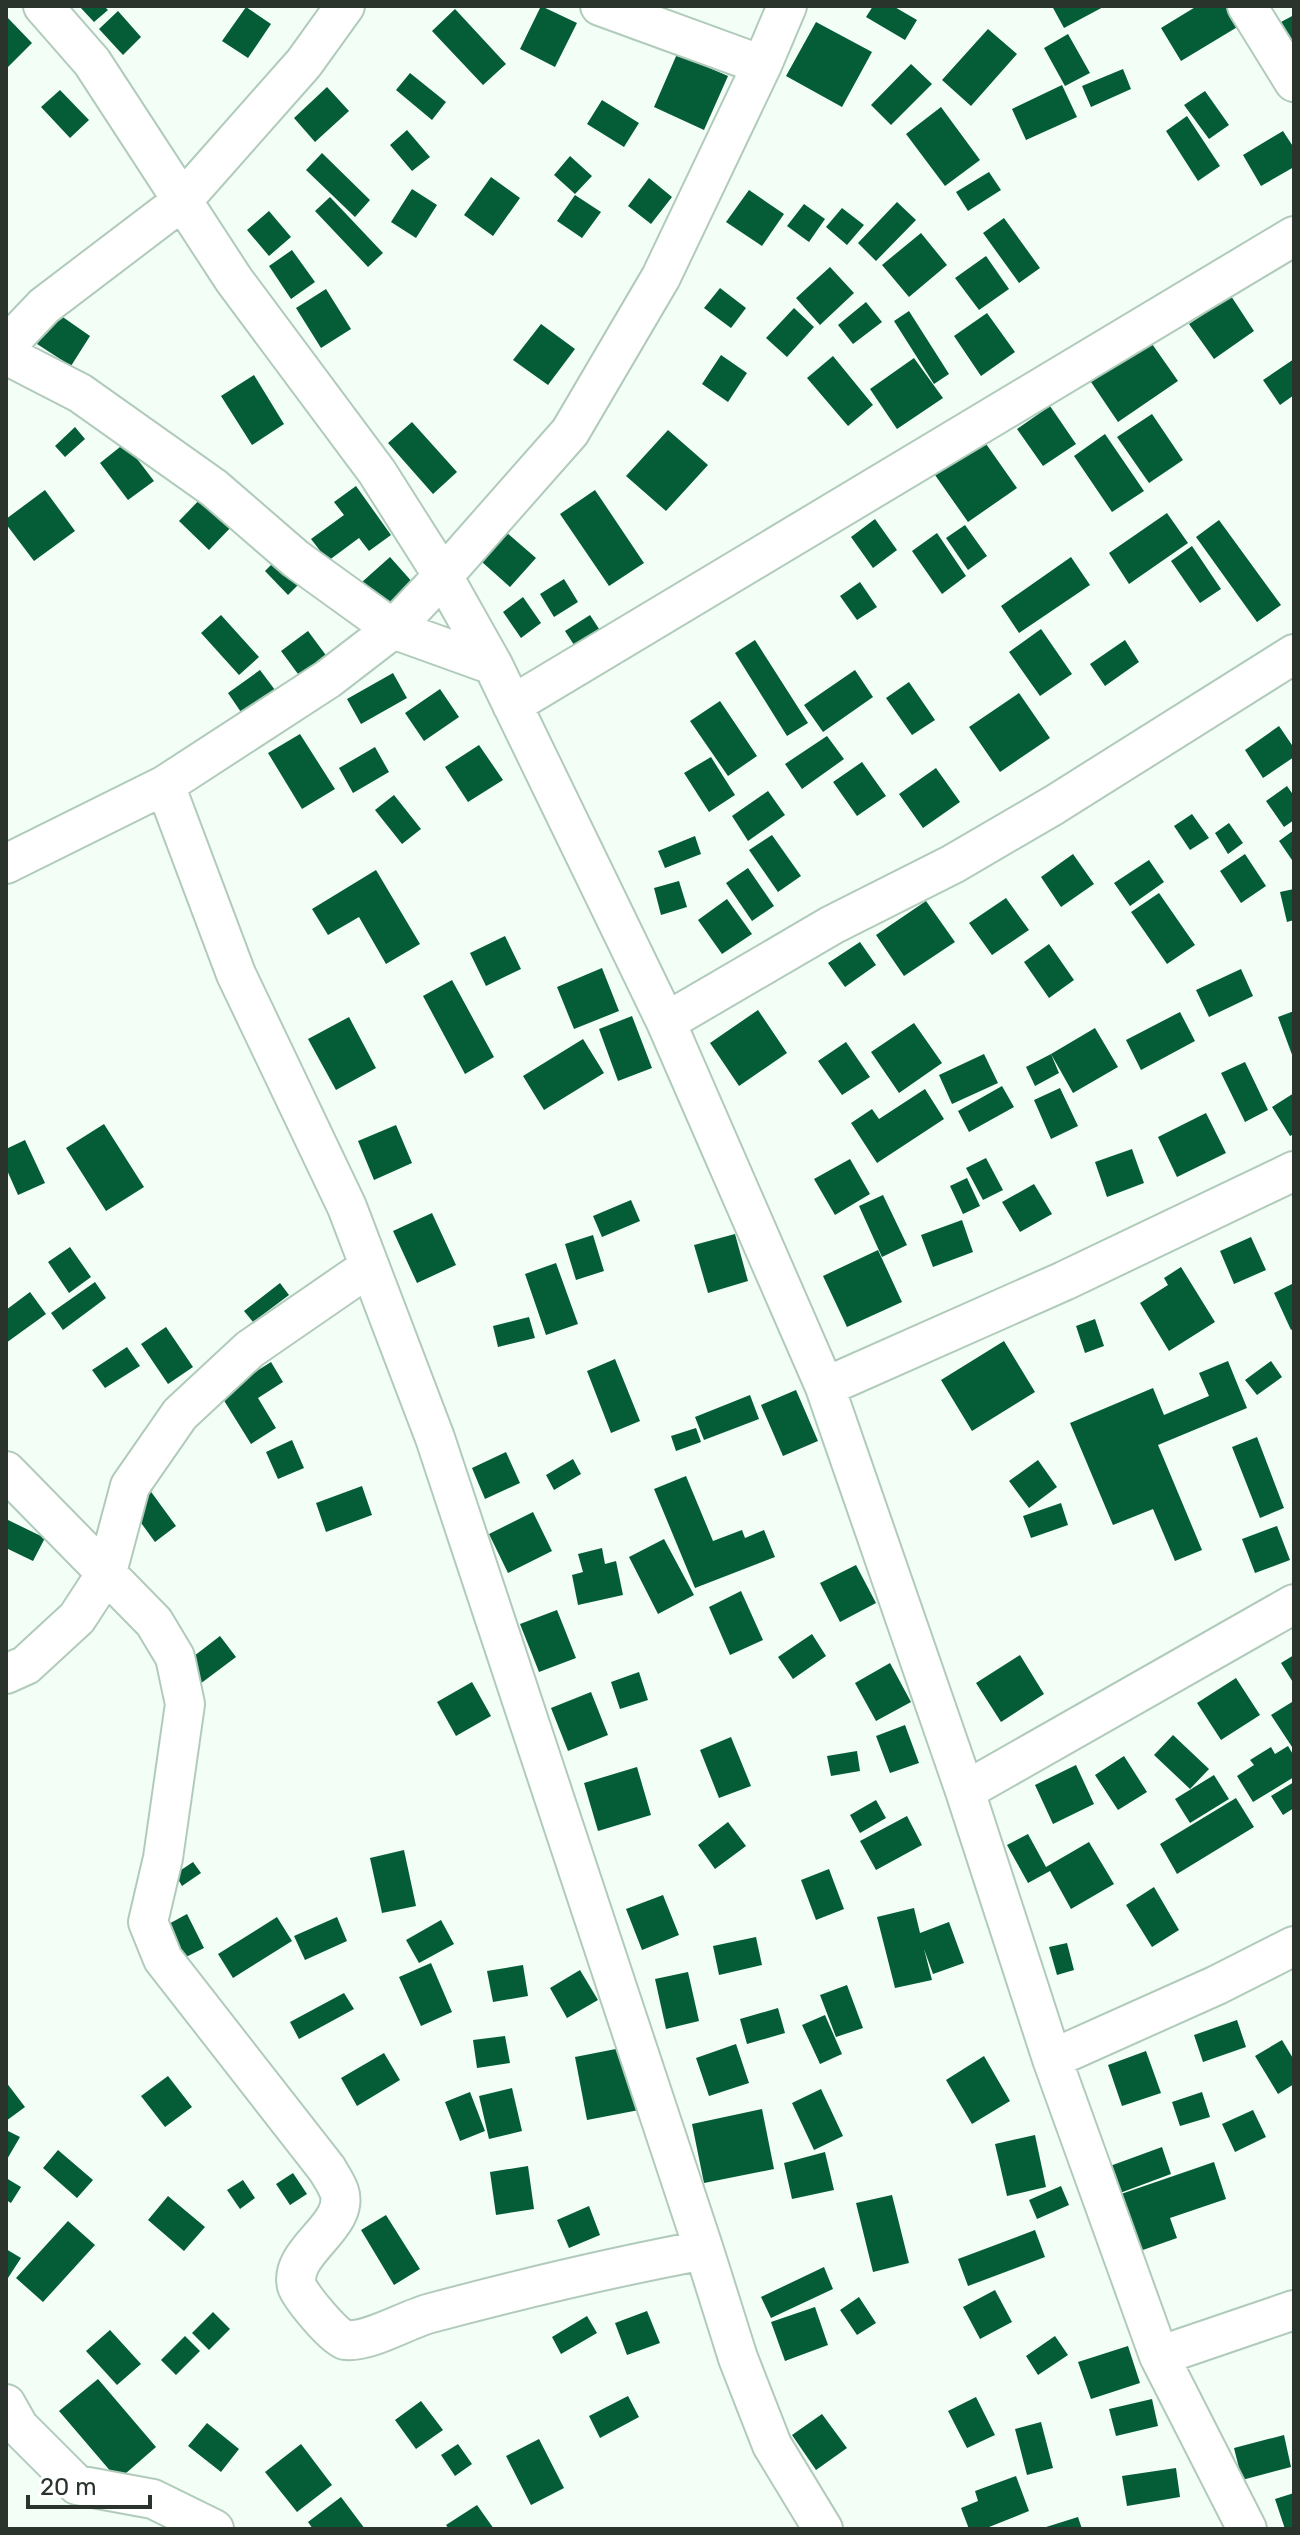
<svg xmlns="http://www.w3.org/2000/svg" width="1300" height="2535" viewBox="0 0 1300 2535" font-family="Rubik,sans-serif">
	<rect width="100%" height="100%" fill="#f3fef7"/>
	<path fill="#055d38" d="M79,6h25l4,4 -14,12z
		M541,6l36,17 -22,44 -35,-18z
		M873,6h20l24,14 -12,20 -39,-23z
		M1052,6h53l-41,22z
		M1197,6h37l10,17 -63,38 -20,-33z
		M246,7l25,17 -23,34 -26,-17z
		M455,9l51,55 -23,21 -51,-54z
		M118,11l23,26 -18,18 -24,-26z
		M1294,15v25l-3,2 -10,-20z
		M6,16l26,27 -26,26z
		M816,22l56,30 -30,55 -56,-31z
		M988,29l29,25 -46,52 -29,-26z
		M1068,34l22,39 -25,13 -21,-38z
		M677,54l51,22 -24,54 -50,-23z
		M911,64l21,20 -41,41 -20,-20z
		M1123,69l8,20 -40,18 -9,-21z
		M410,73l36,29 -14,18 -36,-30z
		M1062,85l15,32 -51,23 -14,-31z
		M327,87l22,24 -34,31 -21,-24z
		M60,90l29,30 -19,18 -29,-31z
		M1205,91l24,34 -20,14 -25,-34z
		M602,100l37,23 -15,24 -37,-23z
		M941,107l39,53 -35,26 -39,-52z
		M1187,116l33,50 -22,15 -32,-50z
		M407,130l23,27 -18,14 -22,-26z
		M1283,131l11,17v19l-33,19 -18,-31z
		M322,153l48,47 -15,17 -49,-47z
		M570,156l22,20 -17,18 -21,-19z
		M989,172l12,18 -33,21 -12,-19z
		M491,177l29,21 -27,38 -29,-21z
		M649,178l23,19 -21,27 -23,-18z
		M412,189l25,16 -21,33 -25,-16z
		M749,190l35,24 -22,32 -36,-24z
		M575,195l26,17 -19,26 -25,-17z
		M330,197l53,56 -15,14 -53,-56z
		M897,202l19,18 -40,41 -18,-18z
		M804,204l21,15 -16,23 -22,-16z
		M842,208l22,17 -17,20 -21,-18z
		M269,211l22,26 -22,19 -22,-26z
		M1004,218l36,50 -21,15 -36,-50z
		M921,233l26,32 -38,32 -27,-32z
		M292,250l23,32 -24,17 -22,-33z
		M986,256l23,33 -30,21 -24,-32z
		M830,267l24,26 -34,32 -24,-27z
		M720,288l26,20 -15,20 -27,-20z
		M326,289l25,40 -30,19 -25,-40z
		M1231,296l23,35 -40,28 -25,-35z
		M866,302l16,20 -29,22 -15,-19z
		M794,308l20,19 -27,30 -21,-19z
		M909,311l40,63 -15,10 -40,-63z
		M57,313l33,23 -19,30 -34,-22z
		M987,313l28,39 -34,24 -27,-40z
		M541,324l34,25 -27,36 -35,-25z
		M1150,341l28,40 -60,41 -27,-40z
		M721,355l26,18 -19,29 -26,-18z
		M833,356l40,49 -25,21 -41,-48z
		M914,358l29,40 -46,31 -27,-40z
		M1294,359v36l-14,10 -17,-25z
		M254,375l30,49 -32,21 -31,-49z
		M1050,406l26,38 -33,22 -26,-37z
		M1152,414l31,46 -34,23 -32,-46z
		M412,422l45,50 -24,22 -45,-51z
		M75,427l10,12 -20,18 -10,-11z
		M668,430l40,35 -42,46 -40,-35z
		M1105,434l39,57 -32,21 -38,-56z
		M984,441l33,47 -49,34 -33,-47z
		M125,443l29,38 -26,19 -28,-37z
		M356,486l35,49 -22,16 -10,-13 -31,23 -17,-22 33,-24 -10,-13z
		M45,490l30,41 -41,30 -28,-37v-5z
		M595,490l49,73 -35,23 -49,-72z
		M206,493l30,29 -27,28 -30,-29z
		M1167,513l21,30 -59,41 -20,-31z
		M875,519l22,31 -24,18 -22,-31z
		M1219,520l62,85 -24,17 -61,-85z
		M965,525l22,31 -19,14 -22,-32z
		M507,533l29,25 -26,29 -28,-25z
		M937,533l29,43 -24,18 -30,-43z
		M1192,546l29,43 -21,14 -29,-42z
		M281,555l23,24 -16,16 -23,-24z
		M390,557l24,27 -28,25 -24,-27z
		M1071,557l19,28 -71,48 -18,-27z
		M564,579l14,23 -24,15 -14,-23z
		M860,582l17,25 -20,13 -17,-24z
		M523,597l18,26 -20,15 -18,-26z
		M221,615l38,42 -20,18 -38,-42z
		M590,615l13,20 -25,16 -13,-20z
		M1041,629l31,45 -32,22 -31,-44z
		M308,631l20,27 -27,20 -20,-27z
		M755,640l53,83 -21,13 -52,-83z
		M1125,640l14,22 -34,24 -15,-22z
		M260,670l18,24 -33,24 -17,-25z
		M855,670l18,27 -50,35 -19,-27z
		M393,673l14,25 -46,26 -14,-25z
		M909,682l26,38 -23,15 -26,-37z
		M440,689l19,28 -35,24 -19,-28z
		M1019,693l31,45 -50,34 -31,-45z
		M720,701l37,55 -29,20 -38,-55z
		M1279,726l15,22v9l-31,21 -18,-28z
		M300,734l35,55 -33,20 -34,-56z
		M827,736l17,23 -42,30 -17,-25z
		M479,745l24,35 -35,22 -23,-35z
		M375,747l14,25 -36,21 -14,-25z
		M711,757l24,38 -26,17 -25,-39z
		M862,762l24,34 -29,20 -24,-34z
		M936,768l24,34 -37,26 -24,-34z
		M1287,786l7,10v24l-10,7 -18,-26z
		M768,791l17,24 -37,26 -16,-25z
		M394,795l27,34 -19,15 -27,-34z
		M1192,814l17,24 -19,12 -16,-24z
		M1229,823l14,20 -15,11 -13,-21z
		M1294,830v33l-15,-22z
		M772,835l29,41 -23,16 -29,-42z
		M695,836l6,18 -36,14 -7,-17z
		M1073,854l21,30 -33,23 -20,-30z
		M1245,854l21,32 -25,17 -21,-32z
		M1149,860l15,22 -34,24 -16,-23z
		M748,868l26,38 -22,15 -26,-38z
		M376,870l44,74 -34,20 -27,-47 -31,18 -16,-26z
		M679,881l8,26 -26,8 -7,-27z
		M1294,889v31l-7,2 -7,-30z
		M1159,893l36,52 -28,19 -36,-52z
		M1006,898l23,32 -37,25 -23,-32z
		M727,899l25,35 -30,20 -24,-34z
		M926,901l29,41 -51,34 -28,-41z
		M505,936l16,33 -35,17 -16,-33z
		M860,942l16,23 -31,22 -17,-24z
		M1049,944l25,36 -25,18 -25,-36z
		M602,968l17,43 -45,18 -17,-42z
		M1241,969l12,27 -44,21 -13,-27z
		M452,980l42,77 -29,17 -42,-78z
		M758,1010l29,43 -48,33 -29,-43z
		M1294,1011v49l-16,-43z
		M1180,1012l15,29 -54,29 -15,-30z
		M632,1016l20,52 -34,13 -19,-52z
		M349,1017l27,51 -40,22 -28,-51z
		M914,1023l28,40 -43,30 -28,-41z
		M1095,1028l23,39 -45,26 -22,-39z
		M583,1039l21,34 -60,37 -21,-34z
		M846,1042l24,35 -28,18 -24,-34z
		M984,1054l14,29 -46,21 -13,-29z
		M1051,1054l8,19 -24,13 -9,-19z
		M1245,1062l23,48 -23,12 -24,-49z
		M1002,1086l12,21 -45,25 -11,-21z
		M1060,1088l18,38 -27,13 -17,-39z
		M925,1089l19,30 -67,44 -26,-40 21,-14 7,10z
		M1294,1093v41l-4,2 -18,-29z
		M1206,1113l20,40 -49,24 -19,-40z
		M104,1124l40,63 -38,24 -40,-63z
		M396,1125l16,38 -38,17 -16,-39z
		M25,1140l20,43 -27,12 -12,-27v-19z
		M1132,1149l12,34 -37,14 -12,-35z
		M986,1158l17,32 -20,10 -17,-32z
		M850,1159l20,35 -35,21 -21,-36z
		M967,1178l13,28 -17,8 -13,-28z
		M1034,1184l18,30 -32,18 -18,-30z
		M883,1195l24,50 -25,12 -23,-51z
		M631,1200l9,21 -38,16 -9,-21z
		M432,1213l24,52 -39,18 -24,-52z
		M962,1220l11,32 -40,15 -12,-32z
		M735,1234l13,47 -40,12 -14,-48z
		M593,1235l11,36 -28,9 -11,-36z
		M1251,1237l15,33 -32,14 -14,-33z
		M70,1247l21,30 -22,16 -21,-31z
		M878,1250l24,52 -55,25 -24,-51z
		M556,1263l22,61 -32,11 -21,-61z
		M1181,1267l34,55 -46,29 -29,-48 28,-18 -4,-7z
		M95,1282l11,16 -43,32 -12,-17z
		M280,1283l9,12 -36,27 -9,-11z
		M1294,1283v45l-3,2 -17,-37z
		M30,1292l16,22 -40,29v-33z
		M529,1317l6,21 -37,9 -5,-21z
		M1095,1319l9,27 -19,7 -9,-27z
		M166,1327l27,40 -25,17 -27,-40z
		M1004,1341l31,51 -63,39 -31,-51z
		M127,1347l13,19 -35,22 -13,-18z
		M615,1359l25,62 -29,12 -24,-62z
		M1228,1361l19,47 -89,37 44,105 -27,11 -22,-52 -40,16 -43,-102 83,-35 11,27 45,-19 -10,-23z
		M1271,1361l11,16 -25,18 -12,-15z
		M271,1362l12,20 -25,16 18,30 -25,16 -31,-50z
		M796,1390l22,51 -35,15 -22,-51z
		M750,1395l9,24 -55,21 -9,-23z
		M696,1428l5,14 -25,9 -5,-15z
		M1257,1437l27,71 -24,10 -28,-71z
		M292,1440l12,28 -26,11 -12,-27z
		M506,1452l14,31 -35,16 -13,-31z
		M573,1459l8,15 -27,16 -8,-15z
		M1038,1460l19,27 -28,21 -20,-27z
		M686,1476l27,65 29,-11 3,8 19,-8 11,27 -80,31 -41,-99z
		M362,1486l10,29 -46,17 -10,-29z
		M149,1489l27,37 -21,16 -27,-37z
		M1061,1503l7,22 -37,13 -8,-22z
		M533,1512l19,39 -44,22 -19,-39z
		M6,1519l39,19 -12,23 -27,-13z
		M1277,1526l13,34 -35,13 -13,-34z
		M664,1539l30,56 -36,19 -29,-57z
		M602,1548l3,16 11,-3 7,34 -45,10 -6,-30 11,-3 -5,-18z
		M856,1565l20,38 -36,19 -20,-39z
		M741,1591l22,49 -33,15 -21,-48z
		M557,1610l19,48 -37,14 -19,-48z
		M812,1634l14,22 -33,23 -15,-22z
		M220,1636l16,21 -36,27 -15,-21z
		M1020,1655l24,39 -43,28 -25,-39z
		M1294,1655v29l-13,-21z
		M890,1663l21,39 -35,19 -21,-38z
		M639,1672l9,28 -28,9 -9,-27z
		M1236,1678l24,37 -39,25 -24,-37z
		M472,1682l19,34 -35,20 -19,-34z
		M591,1692l17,43 -40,16 -17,-43z
		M1292,1702l2,3v45l-23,-35z
		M905,1725l14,38 -29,10 -14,-37z
		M1173,1735l36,34 -19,20 -36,-34z
		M731,1737l20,49 -32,12 -19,-48z
		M1288,1746l6,10v21l-41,25 -16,-26 17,-11 -4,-5 21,-13 4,7z
		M857,1751l3,20 -29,5 -4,-20z
		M1124,1756l23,36 -29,18 -23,-35z
		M1076,1765l18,39 -41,20 -18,-39z
		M637,1767l14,48 -53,16 -14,-48z
		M1214,1775l15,24 -39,24 -15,-24z
		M1294,1782v26l-11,7 -12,-19z
		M1236,1798l18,29 -77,47 -17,-30z
		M876,1800l10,18 -26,15 -10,-18z
		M907,1816l15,29 -46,25 -16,-29z
		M728,1822l18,24 -31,23 -17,-24z
		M1028,1834l18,33 43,-25 25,42 -43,25 -21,-38 -22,12 -21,-38z
		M404,1850l12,56 -34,7 -12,-55z
		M193,1862l8,11 -19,13 -7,-12z
		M829,1869l15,40 -28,11 -15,-40z
		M1154,1887l25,43 -27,17 -26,-42z
		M663,1895l16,40 -37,15 -16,-41z
		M914,1908l6,25 29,-11 15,41 -31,11 -9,-25 8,31 -37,8 -18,-71z
		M187,1914l17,34 -22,11 -17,-33z
		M277,1917l15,24 -59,37 -15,-24z
		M337,1917l10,24 -42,19 -11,-24z
		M441,1920l13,24 -35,19 -13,-23z
		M756,1937l6,28 -43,10 -6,-29z
		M1067,1943l7,27 -17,5 -8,-28z
		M431,1963l21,49 -31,14 -22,-49z
		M523,1965l5,31 -35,6 -6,-31z
		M580,1970l18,30 -31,18 -17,-30z
		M688,1972l11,49 -33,8 -11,-50z
		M847,1985l16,43 -27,9 -16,-42z
		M344,1993l10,16 -55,30 -9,-17z
		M778,2008l7,25 -38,11 -7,-25z
		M825,2015l17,39 -22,10 -18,-39z
		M1237,2020l9,27 -43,15 -9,-27z
		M505,2036l5,27 -33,5 -4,-28z
		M1282,2040l12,20v24l-16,10 -23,-38z
		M736,2044l13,39 -40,13 -13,-38z
		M626,2047l13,63 -52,10 -12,-63z
		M1146,2051l15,42 -39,13 -14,-41z
		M384,2053l16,27 -43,26 -16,-28z
		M984,2056l26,45 -38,23 -26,-44z
		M168,2076l24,31 -27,20 -24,-31z
		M6,2082l19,25 -19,14z
		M512,2088l10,43 -33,8 -10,-43z
		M821,2089l22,47 -29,14 -22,-47z
		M470,2092l15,39 -25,10 -15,-39z
		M1202,2092l8,25 -30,9 -8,-24z
		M762,2109l12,60 -70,14 -12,-59z
		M1253,2110l13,27 -31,15 -13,-28z
		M6,2130l14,7 -14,24z
		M1035,2135l11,52 -39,9 -12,-52z
		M1162,2147l9,27 -51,19 -10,-27z
		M58,2150l35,30 -16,18 -34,-30z
		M825,2152l9,38 -42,9 -8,-36z
		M1214,2162l12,37 -56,19 7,20 -37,13 -19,-57z
		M528,2166l6,43 -38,6 -6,-43z
		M293,2173l14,21 -17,11 -14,-21z
		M6,2178l15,9 -10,16 -5,-3z
		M243,2180l12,18 -15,11 -13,-19z
		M1061,2186l8,19 -32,14 -8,-19z
		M892,2195l17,68 -36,9 -17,-69z
		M168,2196l37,31 -21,24 -36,-31z
		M589,2206l11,29 -31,13 -12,-28z
		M386,2215l34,54 -26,16 -33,-55z
		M68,2221l27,24 -52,57 -27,-24z
		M1035,2230l10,27 -77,29 -10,-27z
		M6,2249l15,9 -15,23z
		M824,2267l9,22 -62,29 -10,-21z
		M995,2290l17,32 -32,17 -17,-32z
		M859,2297l17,26 -19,12 -17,-25z
		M815,2307l13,38 -43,16 -14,-39z
		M647,2311l13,32 -33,12 -12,-32z
		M213,2312l17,17 -21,21 -17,-17z
		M587,2316l10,17 -36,21 -9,-17z
		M110,2330l31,34 -24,21 -31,-34z
		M185,2336l15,15 -24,24 -15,-15z
		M1055,2336l13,19 -30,20 -12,-19z
		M1128,2346l12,37 -49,16 -13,-37z
		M98,2379l58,68 -38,33 -59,-69z
		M628,2396l11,21 -39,21 -11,-22z
		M976,2397l19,38 -28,13 -19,-37z
		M1152,2399l6,27 -42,10 -7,-27z
		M421,2401l22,29 -27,19 -21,-29z
		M822,2414l25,34 -31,22 -24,-35z
		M1041,2422l12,46 -26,7 -12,-46z
		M207,2423l32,26 -18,23 -33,-26z
		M1284,2435l7,32 -49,13 -8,-32z
		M539,2439l25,49 -33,17 -25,-49z
		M301,2444l31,41 -35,27 -32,-40z
		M458,2444l14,20 -17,12 -14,-21z
		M1176,2468l4,29 -53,9 -5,-30z
		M1016,2476l13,35 -45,18h-15l-8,-21 17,-7 -3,-10z
		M1294,2493v36h-9l-10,-30z
		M341,2497l24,32h-52l-5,-7z
		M477,2505l17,24h-45l-3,-4z
		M1078,2517l4,12h-39v-1z"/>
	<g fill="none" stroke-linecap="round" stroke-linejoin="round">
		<defs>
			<path id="street" d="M43,6l49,56 142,218 143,192 66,104 50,89 173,357 159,365 140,404 87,268 107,297 88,173
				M600,6l162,59
				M1247,6l47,76
				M6,346l38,-40 138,-105 122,-138 41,-57
				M6,355l74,38 134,95 82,71 97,70 100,36
				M512,705l782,-469
				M165,785l71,189 111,233 88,231 269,812 34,108 34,87 51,84
				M6,864l159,-79 163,-106 65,-50 50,-53 127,-144 91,-155 101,-212 25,-59
				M666,1022l166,-97 121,-61 101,-59 240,-151
				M825,1387l239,-106 230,-110
				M6,1471l148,151 21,35 10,47 -22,154 -15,64 15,37 164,210c4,7 9,14 12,22 12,35 -51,60 -42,95 3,10 38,52 48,54 24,3 62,-21 86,-27 90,-24 182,-46 273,-63
				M6,1674l20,-9 51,-47 30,-46 23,-86 50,-72 70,-65 119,-82
				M965,1791l329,-187
				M1052,2059l165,-74 77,-39
				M1159,2356l135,-46
				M6,2404l13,23 58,58 76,14 61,30"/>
		</defs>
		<use href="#street" stroke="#b1cbbb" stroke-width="42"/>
		<use href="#street" stroke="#fff" stroke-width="38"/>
	</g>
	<rect width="1300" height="2535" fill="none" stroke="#2a342d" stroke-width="16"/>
	<path d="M28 2495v12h122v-12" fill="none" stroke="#2a342d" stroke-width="4"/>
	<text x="40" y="2495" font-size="24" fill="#2a342d" stroke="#ffffff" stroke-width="6" paint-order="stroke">20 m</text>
</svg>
